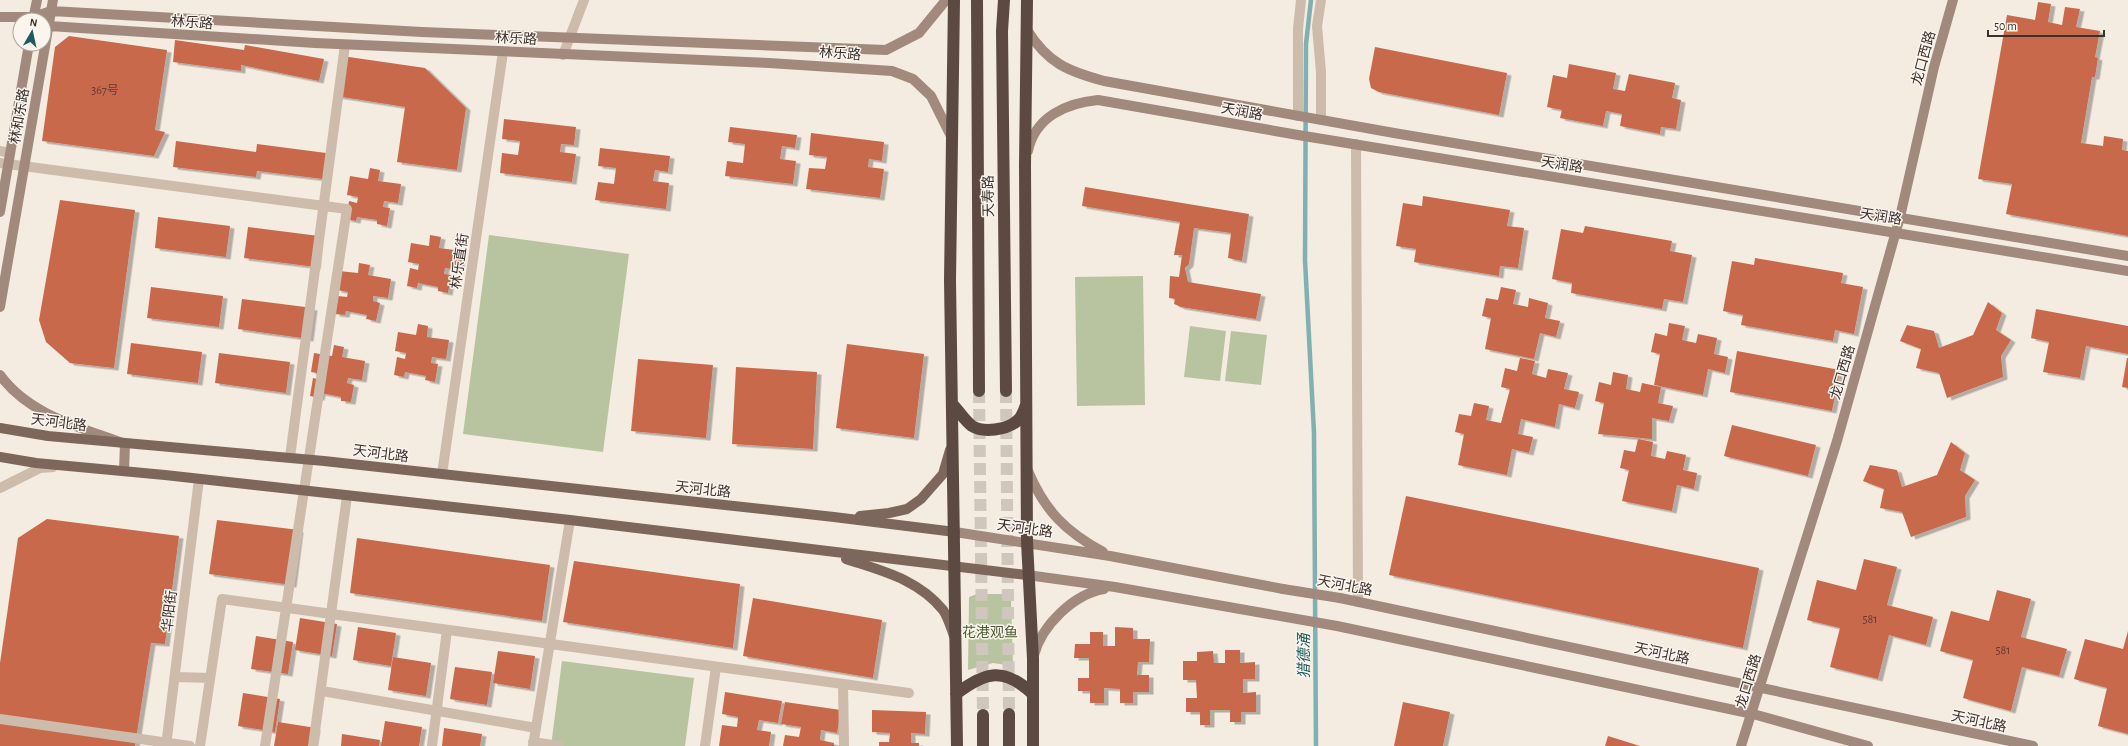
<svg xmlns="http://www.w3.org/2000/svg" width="2128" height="746" viewBox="0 0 2128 746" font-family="'Alegreya Sans','Noto Sans SC',sans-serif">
	<defs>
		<filter id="shadow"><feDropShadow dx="4.5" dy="2.5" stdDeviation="0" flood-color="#0004"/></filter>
	</defs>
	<rect width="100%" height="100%" fill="#f4ebe1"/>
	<path fill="#b8c4a0" d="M489,235l140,19 -26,198 -140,-18z
		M1143,276l2,129 -68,1 -2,-129z
		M1190,326l36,5 -6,50 -36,-4z
		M1231,331l36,4 -6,50 -36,-4z
		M977,594h27l7,6 2,66 -20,-3 -25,7 1,-73z
		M562,661l132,17 -9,68h-134z"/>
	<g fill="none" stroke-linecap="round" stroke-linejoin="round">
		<path stroke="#7fb0b2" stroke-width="4.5" d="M1311,0l-5,44 -1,216 9,173 2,313"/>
	</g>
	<path fill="#c8694b" filter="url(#shadow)" d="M2038,2l13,2 -3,18 14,3 3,-18 15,2 -4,18 24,4 -5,26 3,1 -3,19h-3l-11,66 22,3 1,-10 19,3 -1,11 6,1v85l-122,-22 6,-30 -34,-5 29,-164 28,5z
		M69,36l98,14 -12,80 10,2 -11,24 -112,-15 13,-94z
		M175,40l69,10 1,-5 79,14 -5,22 -78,-16v6l-68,-9z
		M1375,47l132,26 -8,42 -120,-23 -8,-4 -2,-9z
		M342,56l83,12 41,40 -9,62 -60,-8 8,-55 -69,-11z
		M1569,64l47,9 -3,16 12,2 4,-17 46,9 -3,15 9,2 -5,29 -15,-2 -1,7 -40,-8 2,-12 -16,-3 -3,15 -43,-8 2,-8 -15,-3 6,-32 14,3z
		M504,119l72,8 -2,18 -13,-1 -1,8 16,2 -4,28 -72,-9 2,-20 16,2 2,-14 -18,-2z
		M730,127l67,8 -2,13 -13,-2 -2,13 16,2 -3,23 -68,-8 2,-15 16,2 2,-19 -17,-2z
		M811,133l73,9 -2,19 -13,-2 -1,8 16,2 -4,29 -74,-9 3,-21 16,1 2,-12 -18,-2z
		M176,141l80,11 1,-8 69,9 -3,26 -66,-8 -1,6 -83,-10z
		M600,148l70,8 -2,16 -13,-2 -2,11 16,2 -3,26 -71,-9 3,-18 16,2 2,-16 -18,-2z
		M370,168l10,2 -2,11 23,3 -3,19 -14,-2 -1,6 7,1 -3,18 -10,-2v-4l-20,-3 -1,4 -10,-2 3,-18 8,2 1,-6 -11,-2 3,-19 18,3z
		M1085,187l164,27 -7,47 -14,-3 3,-25 -37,-5 -5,36 -4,4 3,14 73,12 -5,25 -75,-12 -7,-3 1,-5 -6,-1 1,-22 9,1 3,-22h-8l6,-33 -98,-16z
		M1423,196l87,14 -3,16 17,2 -6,40 -18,-2 -1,10 -85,-14 2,-13 -20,-3 7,-43 19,3z
		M60,200l75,10 -21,158 -44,-5 -24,-21 -7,-22z
		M158,217l72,9 -4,31 -71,-9z
		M1585,226l87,15 -2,10 22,4 -9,47 -19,-3 -2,10 -91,-16 1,-10 -20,-4 9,-50 22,4z
		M248,227l71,9 -3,31 -72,-9z
		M430,235l11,2 -2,11 23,3 -3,19 -14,-2 -1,6 7,1 -3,18 -10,-2v-4l-20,-4 -1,5 -10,-2 3,-18 8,2 1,-6 -11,-2 3,-19 18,3z
		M1755,258l88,15 -2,10 22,4 -9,47 -19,-4 -2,11 -92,-16 2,-10 -20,-4 9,-50 22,4z
		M359,263l11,2 -2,10 23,4 -3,19 -15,-2v5l7,2 -4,18 -10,-2 1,-4 -21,-4 -1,4 -10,-1 3,-18 9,1 1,-5 -11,-2 2,-19 19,2z
		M151,287l72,9 -4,31 -72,-9z
		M1501,287l15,3 -3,14 15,3 1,-9 19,5 -3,15 15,3 -4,16 -16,-4 -6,26 -49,-10 6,-31 -9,-2 4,-18 12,2z
		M242,299l71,9 -4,31 -71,-10z
		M1988,302l14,11 -6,17 15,10 -10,16 2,21 -56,21 -8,-25 -23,-5 5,-19 -21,-8 7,-16 27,6 5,17 34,-13z
		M2036,309l92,17v28l-42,-8 -6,32 -37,-6 6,-30 -18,-4z
		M1669,323l16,3 -3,14 14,3 2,-9 19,4 -3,16 14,3 -3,16 -17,-4 -5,26 -49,-10 6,-31 -9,-2 4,-19 12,3z
		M418,324l10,2 -1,11 22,3 -3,19 -14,-2 -1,6 7,1 -3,18 -10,-2 1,-4 -21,-4 -1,5 -10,-2 3,-18 8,2 1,-6 -11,-2 3,-19 18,3z
		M131,343l71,9 -4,31 -71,-9z
		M847,344l77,10 -10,84 -78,-10z
		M334,345l10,2 -2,10 23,4 -3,19 -14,-2 -1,5 7,2 -3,17 -10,-1v-4l-20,-4 -1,5 -10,-2 3,-18 8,2 1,-6 -11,-2 3,-19 18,3z
		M1737,351l103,19 -8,41 -102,-19z
		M219,353l71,9 -4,31 -71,-10z
		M1520,358l15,3 -3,13 14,4 2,-9 20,4 -4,16 15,3 -4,16 -16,-4 -4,23 -34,-8 -3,15 15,3 -4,16 -17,-4 -5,26 -49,-10 6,-31 -9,-2 4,-18 12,2 3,-13 15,3 -3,14 15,3 9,-34 -9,-2 4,-19 12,3z
		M2127,358h1v30l-6,-1z
		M638,359l75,6 -7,73 -75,-7z
		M736,367l81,5 -4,77 -81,-5z
		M1613,372l15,3 -2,14 14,3 2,-9 19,4 -3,16 15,3 -4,15 -17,-3v21l-54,-5 6,-31 -9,-2 4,-19 12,3z
		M1732,425l84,20 -8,31 -84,-20z
		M1638,439l15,3 -2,14 14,3 2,-8 19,4 -3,15 14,3 -3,16 -17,-4 -5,26 -50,-10 7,-31 -9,-2 4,-18 11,2z
		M1951,442l14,11 -5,17 15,10 -10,16 1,21 -55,20 -9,-25 -22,-4 4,-19 -21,-8 7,-16 27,5 5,17 35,-12z
		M1406,496l353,72 -16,80 -354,-73z
		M47,519l132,17 -14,108 -14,-1 -16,103h-135v-83l18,-125z
		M217,520l82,10 -7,55 -83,-11z
		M357,538l193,27 -8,56 -192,-28z
		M1864,559l33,8 -10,38 46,12 -7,28 -37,-10 -11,44 -48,-12 10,-39 -33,-8 10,-40 39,10z
		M574,561l166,23 -7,64 -170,-26z
		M1997,590l34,9 -10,38 46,12 -8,27 -37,-9 -11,44 -48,-13 10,-38 -33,-9 11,-40 38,10z
		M753,598l129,22 -9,58 -130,-22z
		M300,618l37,6 -5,32 -37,-6z
		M358,627l38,6 -5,33 -38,-6z
		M1115,627l18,1v11h17l-1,23h-11l-1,13h12v17h-16v11h-13v-14l-16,-1v15h-14v-12h-12v-13h11v-20h-15l1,-14h15v-12h13v14h12z
		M2128,631v103l-30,-8 9,-38 -33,-9 11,-40 38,10z
		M256,636l37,6 -5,32 -37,-5z
		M1225,650h15v13l15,-1v17h-12v14l13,-1v20h-15v10h-11v-12h-20v15h-10v-13h-14v-14h11l-1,-18h-13v-19h14v-9l16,-1 1,12h11z
		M498,651l37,5 -5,33 -37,-6z
		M393,657l38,6 -5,33 -38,-6z
		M455,667l37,5 -5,33 -37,-6z
		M725,692l57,9 -4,22 -19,-3 -2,10 14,2 -2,14h-50l3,-21 15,2 1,-10 -16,-3z
		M243,693l37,6 -5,33 -37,-6z
		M785,702l56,8 -4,23 -16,-3 -1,10 14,3v3h-51l2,-11 14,2 2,-10 -20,-3z
		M1403,702l47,10 -7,34h-49z
		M872,710l54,2 -1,22 -14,-1v10h8v3h-40v-4h10l1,-9 -18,-1z
		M385,721l37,6 -3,19h-38z
		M278,722l38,6 -3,18h-39z
		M444,728l38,6 -2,12h-38z
		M342,734l38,6 -1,6h-38z
		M1608,736l32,10h-35z"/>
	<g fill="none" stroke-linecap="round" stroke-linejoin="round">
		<path stroke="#cfc6bd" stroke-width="12" stroke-dasharray="12 6" stroke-linecap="butt" d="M979,391l4,324
			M1006,391l3,323"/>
		<path stroke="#cdbbac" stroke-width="10" d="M563,55l21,-55
			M1298,116v-87l3,-29
			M1321,120v-48l-4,-46 4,-26
			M1356,144l2,458
			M0,151l10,2
			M0,163l347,46 -82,537
			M290,457l55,-412
			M442,474l61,-422
			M0,488l40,-20 13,-1
			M176,677l34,1
			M843,684l1,62
			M322,691l214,37
			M0,719l190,27
			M533,742l26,4
			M166,746l33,-267
			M200,746l22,-147 687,94
			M313,746l34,-250
			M432,746l15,-116
			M533,746l37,-226
			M705,746l11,-79"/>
		<path stroke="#a18a7d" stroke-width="10" d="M0,17h34l17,-6 371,21 464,18 33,-17 27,-33
			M33,20l4,-20
			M44,23l5,3 266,17 454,20 123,8 21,8 18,17 21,42
			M1027,30c21,33 40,41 77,51l290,52 734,123
			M1028,151c7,-34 38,-48 70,-51l200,35 830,136
			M0,212l29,-168
			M0,307l53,-307
			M0,375c29,40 80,52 125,69l-1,27
			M1028,471c17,40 37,60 75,81
			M955,532l155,24 173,33
			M1027,575l88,12 222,39 416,88 115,32
			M1340,598l693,148
			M1034,655c8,-30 40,-61 70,-66
			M1741,746l96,-305 63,-224 34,-150 19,-67"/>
		<path stroke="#7d675c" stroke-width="10" d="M0,428l48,8 276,25 510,56 121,15
			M0,457l36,6 129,12 405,45 457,55
			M860,516l29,-3 18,-4 14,-10 22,-25 7,-24
			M846,559c36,12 72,20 97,51 5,7 8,18 11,26"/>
		<path stroke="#5c4a42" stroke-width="12" d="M954,0l-4,280 7,466
			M977,0l2,391
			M1004,0l-2,31 4,360
			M1027,0l-2,165 2,377 6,117v87
			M953,405c6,6 12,16 19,21 11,7 35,4 45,-5 5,-4 7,-10 9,-16
			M956,694c30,-23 48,-27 77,0
			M1009,714v32
			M983,715v31"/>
		<path stroke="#a18a7d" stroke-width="10" d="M1283,589l57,9"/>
	</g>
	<g text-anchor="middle" stroke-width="3" stroke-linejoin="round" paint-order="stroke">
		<g font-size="12" fill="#5e3e33">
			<text x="105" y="94">367号</text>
			<text x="1870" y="623">581</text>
			<text x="2003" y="654">581</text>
		</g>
		<g font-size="14" fill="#3b302b" stroke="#fbf5ee">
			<text transform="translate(192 22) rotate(4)" y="5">林乐路</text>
			<text transform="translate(516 38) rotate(3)" y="5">林乐路</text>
			<text transform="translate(840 53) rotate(4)" y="5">林乐路</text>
			<text transform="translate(1923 58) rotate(-75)" y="5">龙口西路</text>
			<text transform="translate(1242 111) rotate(10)" y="5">天润路</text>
			<text transform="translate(19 116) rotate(-80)" y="5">林和东路</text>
			<text transform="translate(1562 164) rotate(9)" y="5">天润路</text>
			<text transform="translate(988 196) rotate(-91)" y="5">天寿路</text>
			<text transform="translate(1881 216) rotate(9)" y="5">天润路</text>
			<text transform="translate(459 261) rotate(-82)" y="5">林乐直街</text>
			<text transform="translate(1842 372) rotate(-74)" y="5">龙口西路</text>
			<text transform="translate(59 422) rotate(7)" y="5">天河北路</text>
			<text transform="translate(381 453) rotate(7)" y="5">天河北路</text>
			<text transform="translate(703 489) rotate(6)" y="5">天河北路</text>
			<text transform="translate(1025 528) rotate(8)" y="5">天河北路</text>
			<text transform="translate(1345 585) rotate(11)" y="5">天河北路</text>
			<text transform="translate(169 611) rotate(-83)" y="5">华阳街</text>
			<text transform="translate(1662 653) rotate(12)" y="5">天河北路</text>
			<text transform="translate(1748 681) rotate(-73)" y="5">龙口西路</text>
			<text transform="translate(1979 721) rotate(12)" y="5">天河北路</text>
		</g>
		<g font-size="14" fill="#4a5a2e" stroke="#fbf5ee">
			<text x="990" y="637">花港观鱼</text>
		</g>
		<g font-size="15" font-style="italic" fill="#1f5a5e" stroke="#fbf5ee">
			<text transform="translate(1304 656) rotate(-90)" y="5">猎德涌</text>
		</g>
	</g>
	<g transform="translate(32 32) rotate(9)"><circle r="19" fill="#fbf5ee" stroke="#aea6a0"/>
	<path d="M0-3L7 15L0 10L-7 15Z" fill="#1f5a5e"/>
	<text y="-6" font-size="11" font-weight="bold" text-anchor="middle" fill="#3b302b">N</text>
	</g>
	<path d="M1988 30v6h116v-6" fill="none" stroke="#3b302b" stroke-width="2"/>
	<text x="1994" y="30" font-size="12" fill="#3b302b" stroke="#fbf5ee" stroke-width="3" paint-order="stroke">50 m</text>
</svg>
